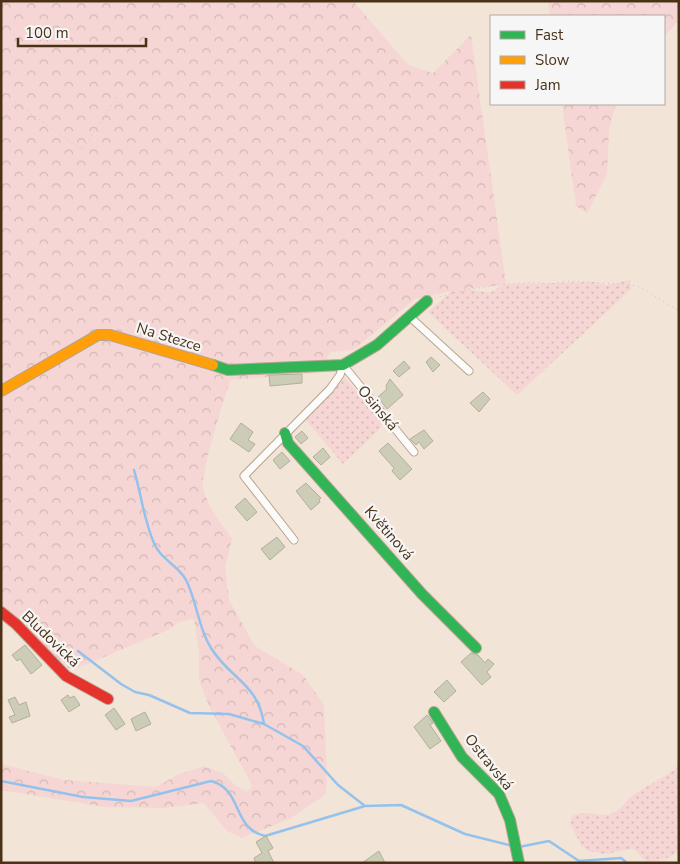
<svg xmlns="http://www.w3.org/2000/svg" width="680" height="864" viewBox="0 0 680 864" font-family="'Nunito Sans',sans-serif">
	<defs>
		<pattern id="grass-dots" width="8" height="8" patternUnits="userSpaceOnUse" patternTransform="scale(1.25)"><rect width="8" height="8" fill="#f5d6d4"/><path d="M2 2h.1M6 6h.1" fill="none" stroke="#d4b8b5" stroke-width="1.8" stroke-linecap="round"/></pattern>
		<pattern id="forest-crowns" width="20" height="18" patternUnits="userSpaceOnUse" patternTransform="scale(1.25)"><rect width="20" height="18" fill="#f5d6d4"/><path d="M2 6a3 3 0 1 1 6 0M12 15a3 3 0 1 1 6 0" fill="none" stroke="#d4b8b5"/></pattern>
	</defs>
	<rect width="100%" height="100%" fill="#f2e4d6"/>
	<path fill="url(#grass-dots)" d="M630,280l1,9 -6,6 -108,100 -89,-83 24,-21 12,-2 26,4 14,-9 90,-2 13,3z
		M345,378l38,43 -4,9 -36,34 -38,-45z
		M679,766v83c-8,11 -21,12 -33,12l-11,-11 -5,-1 -24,5 -18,-3 -7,-6 -11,-22 2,-7c17,-8 28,3 41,-3 8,-3 13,-13 20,-18 15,-10 31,-17 46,-29z"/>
	<path fill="url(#forest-crowns)" d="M1,1h352l55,64 25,8 38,-38 35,249 -54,7 -37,8 -62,51 -23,2 -10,21 -89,7c-6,13 -31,98 -28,108 5,19 17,35 29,50l-7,30 4,32 26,46 48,29 21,30 3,78 -2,12 -36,24 -47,19 -15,-7 -23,-28 -41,5 -58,-1 -104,-17v-26l63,16 92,7 23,-13 26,-8 19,8 12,12 11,6 5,-7 -42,-77 -11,-28v-28l-5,-33 -15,3 -11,8 -90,38h-10l-55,-54 -12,8z
		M548,1h131v19l-15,17v-21h-114z
		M562,104h54l-7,26 -2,44 -20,39 -11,-7z"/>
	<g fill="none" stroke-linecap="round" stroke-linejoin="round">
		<path stroke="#94c2ec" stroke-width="2.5" d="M134,470c7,23 10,51 20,73 6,16 25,23 32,37 11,21 12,48 25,68 19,31 47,35 53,76
			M78,651l43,33 14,8 14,3 41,18 39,1 35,10 39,22 35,39 27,21 36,-1 64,29 48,12
			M1,781l82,16 48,4 80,-20c32,8 21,48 54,55l100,-30
			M519,847l30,-6 30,20 42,-3 6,5"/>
	</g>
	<path fill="#cdccb7" stroke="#b0b09b" d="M431,357l9,8 -7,7 -7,-10z
		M404,361l6,7 -11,9 -6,-6z
		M302,374v9l-32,3 -1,-11z
		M390,379l13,16 -16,14 -9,-12 9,-8 -1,-3z
		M483,392l7,7 -11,13 -9,-9z
		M241,423l12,9 -5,8 7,4 -6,8 -19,-13z
		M424,430l9,11 -9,8 -5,-7 -3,3 -6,-6z
		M302,431l6,7 -7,6 -6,-7z
		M388,443l24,26 -12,11 -8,-9 2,-3 -15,-17z
		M323,448l7,9 -9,8 -8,-8z
		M282,452l8,9 -10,8 -7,-9z
		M306,483l15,15 -2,2 1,2 -9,8 -15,-19z
		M245,498l12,14 -10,9 -12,-14z
		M277,537l8,10 -15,13 -9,-11z
		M25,645l17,20 -11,9 -11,-15 -3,2 -5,-6z
		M471,653l7,2 7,8 3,-4 6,5 -7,8 4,5 -9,8 -21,-23z
		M447,680l9,11 -12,11 -10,-10z
		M68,695l2,3 4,-2 6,9 -11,7 -8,-12z
		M15,697l4,8 7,-3 4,14 -18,7 -3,-6 6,-2 -7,-15z
		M114,708l11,16 -9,6 -11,-15z
		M145,712l6,12 -15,7 -5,-12z
		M427,715l6,8 -3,2 11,16 -11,8 -16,-22z
		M266,836l7,12 -5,3 6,12h-18l-2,-5 8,-5 -6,-11z
		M379,851l6,12h-23z"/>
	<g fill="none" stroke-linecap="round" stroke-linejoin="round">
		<defs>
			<path id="street" d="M410,317l59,54
				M343,365l71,87
				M294,540l-50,-64 86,-87 10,-14 3,-10"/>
			<path id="fast" d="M213,365l15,5 115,-5 34,-20 50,-44
				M285,433l3,10 134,151 54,54
				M434,712l28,45 37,37 11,26 9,43"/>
			<path id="slow" d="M1,391l97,-56h12l103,30"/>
			<path id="jam" d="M1,612l15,12 50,52 42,23"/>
		</defs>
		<use href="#street" stroke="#b6a491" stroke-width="9"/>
		<use href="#fast" stroke="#b6a491" stroke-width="12"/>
		<use href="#slow" stroke="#b6a491" stroke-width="12"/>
		<use href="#jam" stroke="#b6a491" stroke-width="12"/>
		<path stroke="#ccc6bd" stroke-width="1" stroke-dasharray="1 4" stroke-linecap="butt" d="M1,123l14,-21 67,48 37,-56
			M435,298l31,-8 40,-6 32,-2 14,2 13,-3 41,2 32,3 41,25"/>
		<use href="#street" stroke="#fdfbf9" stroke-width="7"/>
		<use href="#fast" stroke="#30b455" stroke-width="10"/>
		<use href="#slow" stroke="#ff9f0a" stroke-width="10"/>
		<use href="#jam" stroke="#e5322d" stroke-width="10"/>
	</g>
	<g text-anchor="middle" stroke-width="4.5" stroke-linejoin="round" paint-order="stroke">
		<g font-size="15" fill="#4a3217" stroke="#f6f6f6">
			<text transform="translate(169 337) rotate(17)" y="5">Na Stezce</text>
			<text transform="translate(378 408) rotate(50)" y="5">Osinská</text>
			<text transform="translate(389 533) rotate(49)" y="5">Květinová</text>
			<text transform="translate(51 639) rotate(44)" y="5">Bludovická</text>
			<text transform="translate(489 762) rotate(51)" y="5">Ostravská</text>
		</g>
	</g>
	<rect width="680" height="864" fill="none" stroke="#4a3217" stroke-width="5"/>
	<rect x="490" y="15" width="175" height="90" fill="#f6f6f6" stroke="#b1a89d"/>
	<rect x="500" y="31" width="25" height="8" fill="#30b455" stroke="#b1a89d"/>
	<text x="535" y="40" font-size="15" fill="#4a3217">Fast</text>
	<rect x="500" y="56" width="25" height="8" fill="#ff9f0a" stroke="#b1a89d"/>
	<text x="535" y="65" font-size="15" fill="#4a3217">Slow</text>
	<rect x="500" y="81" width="25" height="8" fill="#e5322d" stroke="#b1a89d"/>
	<text x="535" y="90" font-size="15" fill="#4a3217">Jam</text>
	<path d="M18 38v8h128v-8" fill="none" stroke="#4a3217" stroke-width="2.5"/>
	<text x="25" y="38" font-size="15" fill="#4a3217" stroke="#f6f6f6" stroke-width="4" paint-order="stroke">100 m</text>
</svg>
